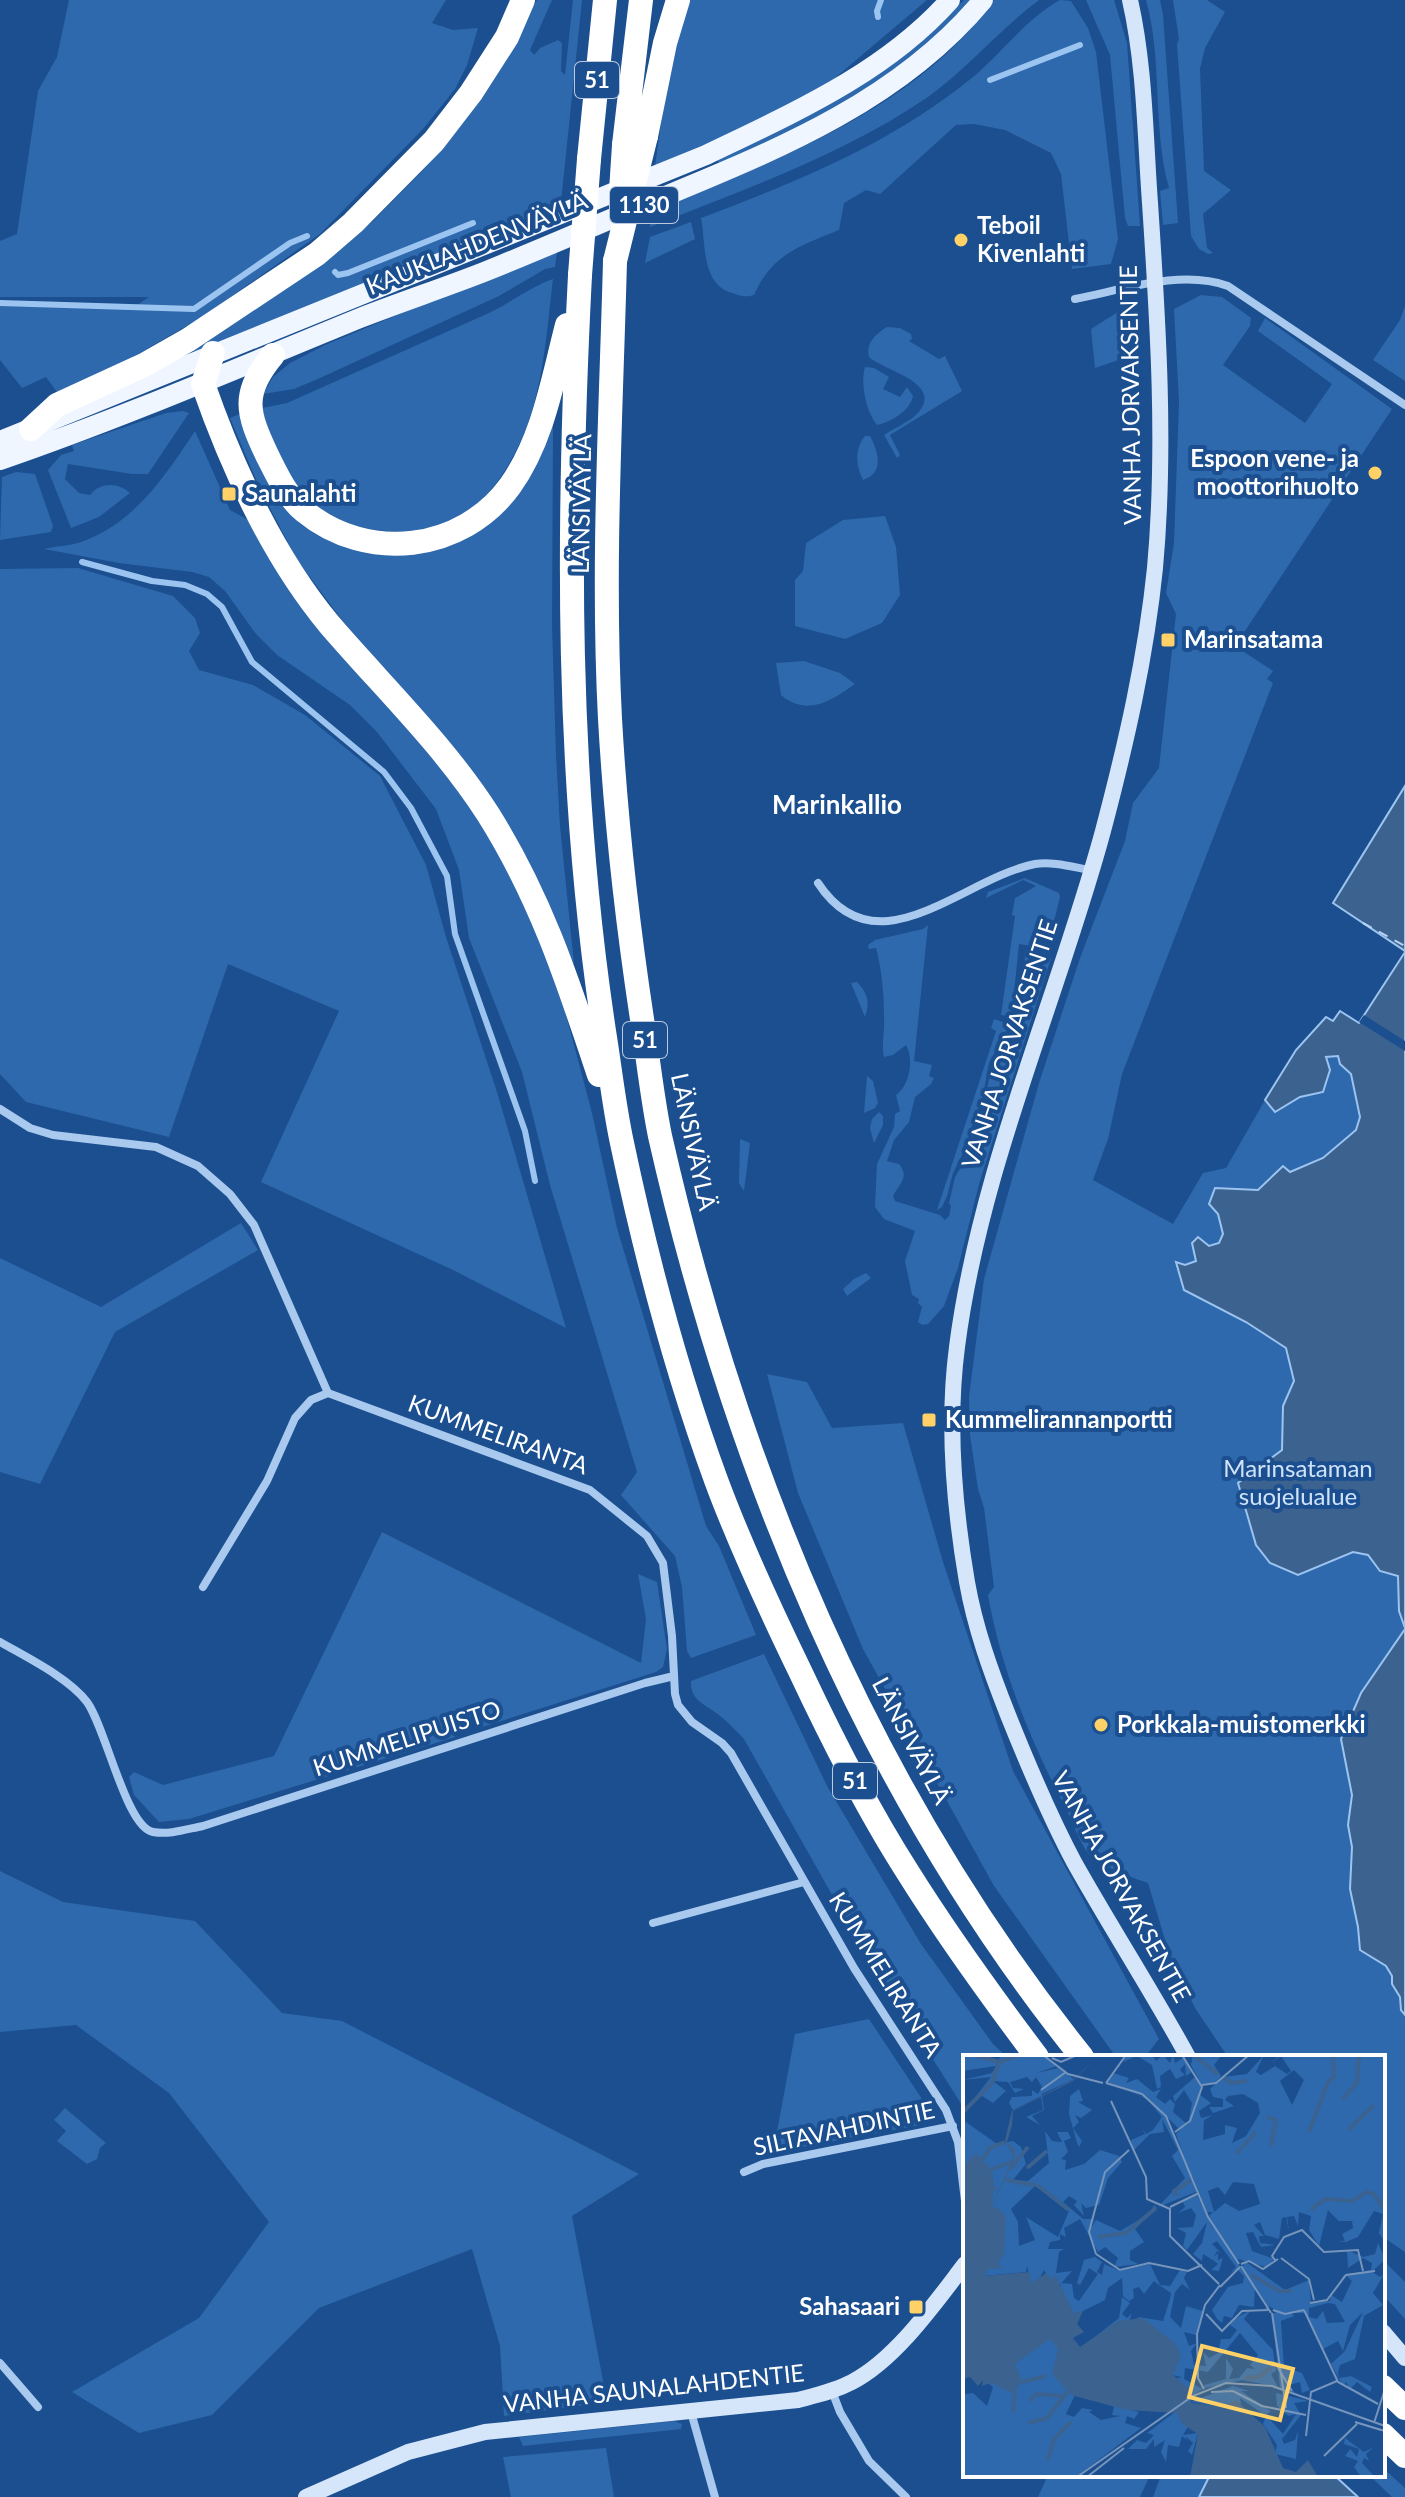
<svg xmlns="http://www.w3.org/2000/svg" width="1405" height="2497" viewBox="0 0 1405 2497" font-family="Lato,sans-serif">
	<rect width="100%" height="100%" fill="#1b4f8f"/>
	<path fill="#2e69ad" d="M69,0h377l-14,23 21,7 25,-2 -11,37 -12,24 -32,40 -103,105 -118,83 -78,45 -67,30 -11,-15 -24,11 -22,-28v-57l134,4 15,-10h-149v-56l17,-7 21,-143 19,-34z
		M537,0h15l-22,50 4,5 6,-7 18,-8 4,3 -1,28 4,4 8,-75h9l-21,202 -365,150 -5,-3 142,-94 40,-34 50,-51 50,-61z
		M686,0h241l-104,88 -85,44 -83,35 11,-80z
		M964,0h7c-41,45 -87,81 -140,112 -34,21 -74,37 -111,54l-4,-9 237,-146z
		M994,0h45c-39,29 -71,68 -111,97 -85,58 -183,92 -278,130l2,-16c121,-50 263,-100 342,-211z
		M1060,0l11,1 17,27 8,24 22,187 -7,25 -39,5 -11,-95 -10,-21 -46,-23 -31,-6 -18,1 -76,69 -14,-4 -22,13 -5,27c-39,16 -67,24 -85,65 -10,3 -15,0 -25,-3 -28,-11 -23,-49 -28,-74 95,-36 187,-73 267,-137 32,-25 56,-61 92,-81z
		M1086,0h28l13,43 13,183h-12l-3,-8 -15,-163z
		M1146,0h14l3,15 15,208 -15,2 -3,-34 9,-3c-17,-61 -6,-127 -23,-188z
		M1173,0h34l18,12 -20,36 -5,21 4,102 27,19 -28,24 4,34 6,5 -5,1 -9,-5 -8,-13 -14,-192 2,-5z
		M691,222l4,17 -50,24 5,-26z
		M557,252l-2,15 -10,2 -46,27 -179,82 -26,11 -31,5 10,-17 17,-14 35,-18 168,-70z
		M553,279c-9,74 -11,145 -59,207 -45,58 -139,60 -190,9 -20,-22 -36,-59 -42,-87l25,-5 202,-90c23,-11 41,-26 64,-34z
		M1201,295l21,2 29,21 -1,8 -27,39 82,58 27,-39 -74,-53 7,-13 127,91 -157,237 38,25 -6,8 6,4 -151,391 -14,65 -15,41 80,44 30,-51 23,-5 39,-68 10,12 25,-15 23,-6 3,-35 25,-4 32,78 -186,138 -20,-6 228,140v850l-22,-15v-180h-155l-33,-49 -26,-55 -21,-70c-13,-4 -51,-19 -60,-30 -9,-12 -15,-30 -22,-44 -35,-67 -65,-139 -78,-214l6,-8 -10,-79 -6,-19 -8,-54 -1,-38 15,-118 55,-196 41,-125 45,-117 8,-38 26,-35 17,-154 -10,-21 8,-50 5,-141 -5,-93z
		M1405,306v75l-32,-21 27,-40z
		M1121,310l9,46 -35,12 -4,-39z
		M887,327l13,1 11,6 1,5 -3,2 30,18 6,-3 17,35 -72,44 10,20 -3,3 -13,-23c10,-7 25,-13 33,-21 29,-31 -33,-43 -48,-57 -4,-14 7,-23 18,-30z
		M865,367l9,1 15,9 -6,12 17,8 7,-10 6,9c-3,15 -22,26 -36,29 -11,-13 -17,-42 -12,-58z
		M183,411l6,2 -41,61h-16l-64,-10 -3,15 14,14 11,2c10,-13 28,-13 40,-2l-31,24 -28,11 -23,-58 13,-15 13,-4 -2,-6 94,-32z
		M242,413l75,118 138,9 95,-115 3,2 -1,198 4,130 4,71 14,138 -143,-241 -89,-103 -45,-60 -38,-73 -29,-69z
		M195,431l35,79 22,12 193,249 61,87 54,134 32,121 25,115 89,298 13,20 37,89 -65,23 -4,-7 -5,-64 -7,-31 -54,-61 16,-23 -87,-287 -28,-113 -53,-134 -10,-68 -23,-61 -59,-77 -27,-27 -73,-50 -21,-21 -31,-43 -16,-14 -17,-5 -73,-9 -75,-14c12,-3 26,-3 37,-7 54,-19 84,-66 114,-111z
		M865,436h5c9,17 14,37 -7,44 -7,-14 -9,-31 2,-44z
		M16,472l19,2 18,52 -2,6 -51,8 2,-63z
		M885,516l11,31 4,48 -18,28 -37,16 -50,-13v-46l8,-9 3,-28 37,-23z
		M78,568l95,28 22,22 5,15 -11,18 10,19 54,15 52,30 75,61 46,89 20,72 51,155 69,236 -113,-58 -192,-88 78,-171 -111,-47 -59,173 -143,-35 -26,-28v-505z
		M804,661l36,12 15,11c-24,17 -48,33 -74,11l-5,-32z
		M1025,878l34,15 1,4 -11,44 -7,-2 -4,8 -19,-3 -7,68 -4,4 -7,-1 14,-99 -3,-1 3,-17 21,-12 -13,-6 -37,18 2,-6z
		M928,925l-14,136 18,4 -3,11 5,2 -3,6 -16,13 -6,25 -15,18 -7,21 12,3c11,14 0,20 -6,32l2,5 45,14 5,5 4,-4 2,-10 -2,-3 6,-26 10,-17 10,-35h5l6,-9v-7h-4c6,-16 6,-35 13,-51 9,-20 21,-30 24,-54l3,-1 2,-18h-3l5,-35 20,3 5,5 -72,226 -21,84 -14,38 -16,18 -6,1 -4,-3 4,-15 -4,-4 1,-4 -7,-4 -7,-34 10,-30 -31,-12 -9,-12 2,-43 17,-37 1,-13 5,-3 -4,-16c14,-10 18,-36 10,-50l-13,10 -9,2c-3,-13 1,-25 0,-39 0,-24 -2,-47 -8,-70l-7,1 -1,-4 7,-5 48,-11z
		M857,982c11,11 13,21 8,35l-14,-34z
		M994,1019l16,5 -21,39 -6,32 -21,60 -9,18 -6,23 -5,11 -5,3 59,-179 -5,-3z
		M867,1076l6,5 5,22 -3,5 -11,5z
		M879,1112l4,4v9l-9,18 -4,-15 2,-9z
		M740,1139l10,4 -6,48 -5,-8z
		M241,1223l17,27 -143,82 -75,152 -40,-12v-214l101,49z
		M866,1273l5,5 -24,18 -4,-7 11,-10z
		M767,1374l40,8 25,46 71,-5 40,139 70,209 146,268 -14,18h-29l-122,-171 -131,-237 -65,-156z
		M382,1532l259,131 5,-44 -8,-45 19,8 10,67 -4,18 -7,5 -177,56 -5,-3 -3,-8 -18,5 2,15 -266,82 -30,3 -25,-27 -5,-18 5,-5 29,13 111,-29z
		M764,1654l63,132 94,158 72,100 14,13h-42v53l-108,-171 -113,-200c-8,-8 -16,-17 -25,-24 -14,-11 -29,-14 -28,-34z
		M0,1871l63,31 132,19 87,92 60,8 297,153 -67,42 35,186 -103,14 -4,-70 -28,-97 -153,59 -107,107 -73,18 -67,-41 127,-74 70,-96 -100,-129 -93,-68 -76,7z
		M869,2019l55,83 4,14 -8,9 -134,25 -12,-2 21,-114z
		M65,2108l41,35 -6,5 -3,11 -10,5 -30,-23 9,-10 -12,-11z
		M1383,2260l22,22v37l-22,-24z
		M674,2421l8,3 -1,5 -158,17 -4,-9z
		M606,2448l8,49h-103l-8,-40z
		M1383,2468l22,20v9h-13l-23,-22h14z
		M1048,2475h102l-10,22h-102z
		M1161,2475h135l-89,22h-54z"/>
	<path fill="#3c6290" stroke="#9cc4f0" stroke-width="2" d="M1405,786v165l-72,-48z
		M1405,952v676l-6,-17 -1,-35 -18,-5 -12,-16 -15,-3 -55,23 -28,-12 -14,-18 -18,-62 44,-33 1,-44 11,-25 -8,-33 -40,-26 -62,-32 -8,-28 9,3 11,-4 -4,-18 6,-6 11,9 10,-3 4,-9 -5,-20 -9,-10 6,-16 43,2 25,-24 7,6 33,-14 33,-28 4,-13 -9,-43 -11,-10 -2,-8 -12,1 4,13 -7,22 -23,5 -25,15 -10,-12 31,-50 30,-33 7,4 7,-10 19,12z
		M1405,1629v386l-4,-5 -1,-13 -8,-13v-8l-6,-10 -26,-16 -2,-23 -8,-38 2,-42 -4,-22 4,-30 -11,-56 20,-46z
		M1210,2475h124l24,22h-159z"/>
	<path fill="#1b4f8f" d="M1364,1015l41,26v10l-46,-29z"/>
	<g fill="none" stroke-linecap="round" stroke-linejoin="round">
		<path stroke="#9cc4f0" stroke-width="6" d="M878,17l-1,-6 4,-11
			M990,80l90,-35
			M335,272l3,3 10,-2 125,-50
			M0,303l194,6 96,-66 17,-7
			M82,562l70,19 33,4 22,9 15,13 30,55 132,110 27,36 36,68 8,58 70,197 10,50"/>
		<path stroke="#b5d3f5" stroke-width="2" stroke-dasharray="10 8" stroke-linecap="butt" d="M1363,923l42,23"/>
		<path stroke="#a9c9ee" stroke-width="8" d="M1075,299c47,-9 106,-30 153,-13l177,119
			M818,883c59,90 145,-5 217,-19 17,-3 38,3 55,6
			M0,1109l30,19 23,7 103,12 42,19 32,28 24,31 74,168 262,97 57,46 16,27 9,73 3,58 3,11 14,17 30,21 9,10 123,215 92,142 12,32 7,59
			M203,1587l64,-106 28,-63 16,-18 17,-7
			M0,1642c26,15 69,36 87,60 19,26 39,125 66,130 17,3 34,-3 50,-6l442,-143 29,-7
			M653,1923l151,-41
			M744,2172l19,-8 190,-38
			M0,2363l38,44
			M832,2391l8,21 29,49 37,36
			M691,2412l24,85"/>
		<path stroke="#d6e6fa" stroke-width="16" d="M1130,0c15,66 15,135 20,203 8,120 16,244 5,365 -9,89 -29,176 -52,263 -47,173 -123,337 -146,516 -10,76 -3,159 10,235 8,46 24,90 41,133 20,50 41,100 66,147 37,66 78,129 114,195
			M1383,2332l22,26
			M306,2497l102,-45 77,-20 313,-32c19,-5 37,-9 54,-18 44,-23 83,-79 113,-118"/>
		<path stroke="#f0f6ff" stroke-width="20" d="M0,441l706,-286c87,-42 179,-82 244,-155
			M0,460c122,-42 240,-93 360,-142 41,-16 83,-30 124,-46 60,-24 119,-50 179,-75 116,-48 237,-97 320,-197"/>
		<path stroke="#fff" stroke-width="24" d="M646,136l19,-93 13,-43
			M624,145l17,-145
			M589,159l16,-159
			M615,261c-4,152 -13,306 -5,458 6,105 18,210 34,313 5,35 9,70 16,104 75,331 208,655 422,921
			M580,275c-13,253 -14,505 24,756 6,37 10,75 18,112 24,114 54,228 94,337 24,65 54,129 84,191 32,68 66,136 107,200 40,64 84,125 130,186
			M213,353l-10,31c29,83 69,171 126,240 54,63 114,120 159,190 53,84 80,168 111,261
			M273,355c-32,38 -26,58 -6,100 10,20 20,42 37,56 63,52 158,41 206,-25 33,-46 43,-107 57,-161
			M31,429l26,-24 87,-40 44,-25 129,-86 36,-31 81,-82 37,-48 36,-56 16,-37
			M1383,2387l22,21
			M1383,2435l22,21"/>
		<path stroke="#fff" stroke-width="24" d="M621,191l3,-46
			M615,261l31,-125
			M580,275l9,-116"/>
	</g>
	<g fill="#ffd166" stroke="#1b4f8f" stroke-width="3">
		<circle cx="961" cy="240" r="8"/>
		<circle cx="1375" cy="473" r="8"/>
		<rect x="221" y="486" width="16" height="16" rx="4"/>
		<rect x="1160" y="632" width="16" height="16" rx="4"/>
		<rect x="921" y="1412" width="16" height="16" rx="4"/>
		<circle cx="1101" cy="1725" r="8"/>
		<rect x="908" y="2299" width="16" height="16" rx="4"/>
	</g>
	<g text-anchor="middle" stroke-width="8" stroke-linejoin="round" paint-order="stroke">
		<g fill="#1b4f8f" stroke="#bbcadd" stroke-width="2">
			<rect x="575" y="62" width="44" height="36" rx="6"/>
			<rect x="610" y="187" width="68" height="36" rx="6"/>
			<rect x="623" y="1022" width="44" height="36" rx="6"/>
			<rect x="833" y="1763" width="44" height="36" rx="6"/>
		</g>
		<g font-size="22" font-weight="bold" fill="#fff">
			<text x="597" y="88">51</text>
			<text x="644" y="213">1130</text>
			<text x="645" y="1048">51</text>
			<text x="855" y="1789">51</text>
		</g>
		<g font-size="24" font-weight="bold" fill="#fff" stroke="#1b4f8f" text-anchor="start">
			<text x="977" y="234">Teboil<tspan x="977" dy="28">Kivenlahti</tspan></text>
			<text x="1359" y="467" text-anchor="end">Espoon vene- ja<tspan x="1359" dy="28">moottorihuolto</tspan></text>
			<text x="245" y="502">Saunalahti</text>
			<text x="1184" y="648">Marinsatama</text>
			<text x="945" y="1428">Kummelirannanportti</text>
			<text x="1117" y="1733">Porkkala-muistomerkki</text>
			<text x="900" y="2315" text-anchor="end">Sahasaari</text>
		</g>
		<g font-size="24" fill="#fff" stroke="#1b4f8f">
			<text transform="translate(477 244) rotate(-22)" y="8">KAUKLAHDENVÄYLÄ</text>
			<text transform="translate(1131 395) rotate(-91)" y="8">VANHA JORVAKSENTIE</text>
			<text transform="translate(582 504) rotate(-89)" y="8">LÄNSIVÄYLÄ</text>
			<text transform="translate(1010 1044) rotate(-72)" y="8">VANHA JORVAKSENTIE</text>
			<text transform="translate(693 1142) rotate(78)" y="8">LÄNSIVÄYLÄ</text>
			<text transform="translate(498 1435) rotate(20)" y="8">KUMMELIRANTA</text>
			<text transform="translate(407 1739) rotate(-18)" y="8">KUMMELIPUISTO</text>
			<text transform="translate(911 1741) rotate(62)" y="8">LÄNSIVÄYLÄ</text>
			<text transform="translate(1121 1887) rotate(61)" y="8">VANHA JORVAKSENTIE</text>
			<text transform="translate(885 1975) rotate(58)" y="8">KUMMELIRANTA</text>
			<text transform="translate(844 2129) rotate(-12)" y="8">SILTAVAHDINTIE</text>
			<text transform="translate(654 2389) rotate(-6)" y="8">VANHA SAUNALAHDENTIE</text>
		</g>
		<g font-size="24" fill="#cfe3fa" stroke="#1b4f8f">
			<text x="1298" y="1477">Marinsataman<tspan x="1298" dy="28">suojelualue</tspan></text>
		</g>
		<g font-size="26" font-weight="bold" fill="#fff" stroke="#1b4f8f">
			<text x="837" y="814">Marinkallio</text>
		</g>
	</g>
	<g transform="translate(963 2055)">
		<rect width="422" height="422" fill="#1b4f8f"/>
		<path d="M3,0l31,6 6,-6h39l15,11 -21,7 22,-5 16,11 -32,15 2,16 -12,6 8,9 -14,-8 17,-7 -2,-14 -28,14 -4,-7 3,-6 20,-1v-6l6,4 4,-7 -6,-10 -4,5 -5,-5 -17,5 3,6 11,1 -9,4 -7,-11 -15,-1 13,10 -13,12 -14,-9 -16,19 28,-36 -28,3 29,-7 4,-7 -33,5zM164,0h25l4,6 7,-6 7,8 3,-7 2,7 8,-5 17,24 -9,-17 2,-10h29l-8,10 7,11 -6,7 -13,1 -3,10 12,9 -12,8 2,7 12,-3 -9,5 -1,20 22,-6v-9l12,3 -5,15 14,-7 14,-23 -2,-10 -15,-9 -15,2 -3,4 9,6 -21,7 -4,-6h14v-8l-10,-2 -3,-8 13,-12 24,-3 17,-19 -8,17 5,3 14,-9 12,8 4,-3 -10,-15 -11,8 8,-7 -6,-2h113l-2,184 -4,-6 4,-19 -9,-3 -16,26 -12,5h-8l7,-1 -3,-7 11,-6 -1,-7h-13l-11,-11 -9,36 -10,-16 2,-14 -12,-4 -1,14 -4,-10 -7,1 2,15 -3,-15 -4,1 -3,21 -14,-4 -5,-13 -6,3 10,11h-5l1,7 15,2 -14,2 -8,-15 -7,1 6,18 22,8 -8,8 -32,-9 19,26 -11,-17 4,-5 39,28 24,-10 2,23 19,-2 1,-6 11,7 10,-21 -6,-6 -8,9 6,-9 27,-5 1,-7 -9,-5 -15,10 -1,-18 16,7 12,-3 3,-11 7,16 -13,13 8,5 4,-3 -11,19 10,12 -19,11 -9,43 -15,6 -2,7 1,6 12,-2 21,11 -2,5 -13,-10 -7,7 -4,-7 -3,4 -12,-22 14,-13 18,-39 -13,13 -7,26 -5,-10 -15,8 8,19 -26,-55h-14l3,3 -13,5 3,46 18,6 8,17 -8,3 -2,-11 -14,4 10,7 -16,-5 -8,-73 5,-4 -8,-5 -2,4 -4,1 4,-5 -12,-20 -1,21 -15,-2 -7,13 -8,-2 -2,7 -5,-4 -5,-9 16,-23 15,-4 1,-7 -7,-7 -7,4 6,-6 -19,-26 -5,3 9,9 -4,-2 -3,6 4,-4v7l5,-2 -4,13 -8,-1 7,-6 -5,-4 -10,-6 -1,7 -9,-7 9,-11 5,-21 -20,28 -4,-4 3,-13 -9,-5 16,-1 3,-12 -5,-7 -13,5 7,-6 -2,-5 14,-7 17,35 -5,-14 4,-4h-6l-15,-37 4,17 -38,15 27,-29 -13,-22 6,-6 -16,-31 2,13 -14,2 -17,17 -2,-11 14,-6 -3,-6 4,6 7,-4 9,-13 -15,-18 -20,-8 19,7 19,18 18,38 -7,-20 4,-4 -33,-33 -40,-15 6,-9 16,5 -3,5 11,-4 16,13 8,-3 -5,8 9,7 5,-5 5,5 -2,8 15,13 4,-22 -8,-13 -9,12 -2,-6 22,-19 -3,-5 -6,4 -1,-12 -5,6 5,5 -9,4 -6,-10 -10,7 1,11 -4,2 -5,-24 -15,-9 -14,6zM331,15l10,10 -12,25 -12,-24zM270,127l21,2 6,20 -21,7 -14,-8 -11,9 -6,-21 10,-4 7,8zM365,248l7,1 10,18 -18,1 -4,-12 -6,8 -8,-2v-9zM116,34l4,12 -5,1 14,8 -11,8 -6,-3 4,7 -6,6 9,13 -3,6 -2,-4 -8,-29 1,-18zM0,65l34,24 16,-3 8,6 5,17 -13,16 15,1 21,-18 -4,-32 7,10 10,1 -5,-10h11l3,6 -7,3 4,11 -7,7 5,1 -1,10 19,-6 16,-14 19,6 3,6 -14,16 -9,27 -13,3 -5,-5 3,13 -10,-11 3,-4 -8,-5 -6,6 20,17h11l-3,9 5,-8 24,11 29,-17 5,-9 3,3 -22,21 9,13 -14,9v9l8,4 -24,3 4,-9 -13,-11 -7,5 -18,-33 -16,9 2,9 -6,-3v6l-10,2 -2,7h16l-5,3 -3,21 16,-2 -15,17 -1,-12 -4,8 -8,-14 -11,21 -6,-25 -1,6 -43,4 -20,78zM72,131l34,25 -11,26 -32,-20 9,23 -16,6 -1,-24 -7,-13zM132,202l7,5 -5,10 5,3 2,-11 16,7 30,-7 10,21 10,1 10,-16 7,2 -3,6 6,12 -8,-6 -7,8 -5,25 11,11 5,-22 17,5 -7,24 -12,-3 5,14 8,-3 -6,8 3,14 12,1 -3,-14 6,6 9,-5 3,-14h9l7,-9 -7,-5 4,-6 17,-9 -7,9 29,31 3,21 -5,3 7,13 -36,-7 -37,8 -1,-3 22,-6v-21l7,11 -4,10 10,-1 8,-10 8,1 -5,-4 8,-10 -18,-22 -32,39 -23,-4 -1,11 19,10 -15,9 3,-8 -20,-10 11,-3 -11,-2 -1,-30 -8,-5 -31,-6 -12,9 1,-8 -27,9 2,7 -13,-4 37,-29 3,-21 8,6 -8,11 5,4 5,-5 -4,11 11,-7 24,4 7,-22 1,-6 -12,-8 -5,-4 -10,13 -5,-7 -6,2 1,9 -5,3 -6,-5 -1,-18 -14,10 -3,12 -34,17 -24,-23 4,-6 9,6 1,-11 11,1 2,14 5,3 19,-27 -9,-6 -9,17 -3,-2 7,-23zM88,284l7,4 17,52 -9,19 8,3 8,-9 11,2 -4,2 12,8 19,-4 -8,-1 2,-8 -12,-5 37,10 -5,7 -7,-3 -2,7 16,5 -65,49h-113l1,-83 9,-1 14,13 6,-19 -11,-8 30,12 -2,-18 14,-33zM270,331l16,5h-8l30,20 -5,4 17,19 13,-20 -8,2 -11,-10 -1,-13 33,8 -15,2 7,12 -19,24 2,5 11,-4 3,-9 -2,28 -21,-5 2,-9 -14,-21 3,-8 -26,-18 2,11 -52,-7zM216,354l3,15 8,-1 -7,12 15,-2 -6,22 -4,-4 5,-8 -8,-7 2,4 -5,-4 -3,11 -11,-2 -2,17 -5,-10 4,-12 -11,7v-8l-8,10h-18l9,-9 9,3 8,-8 -7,-2zM382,383l19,14 10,-5 -8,7 3,7 -5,-3 -2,5 13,14h-14l-7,-10 4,-6 -13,-5 5,-7 7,8 2,-8 -15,-5z" fill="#2e69ad" fill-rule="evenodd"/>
		<path d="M136,0l-26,26 -60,30 -1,14 -5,17 8,8v7l-24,52 4,-3 11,10 -2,38 -6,9 5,5 -15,1 -4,7 45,-4 3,11 14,-10 6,6 3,-4 19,38 9,-2 -6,13 7,8 -11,6 7,9 38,-26 25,-3 33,26 5,13 -8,18 19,16 -1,12 31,3 14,-6 29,27 18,41 13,4 12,-12 10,17h-128l8,-43 -16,-10 -5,-11 -50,-3 -56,-15 -19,-21 6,-25 -8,-10 -35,25 7,18 -10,11 -21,-10 -9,3 1,-6 -5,6 -8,-9 -7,2v-213l13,-13 14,15 -4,2 8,10 -2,25 21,-48 -8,-17 7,-29 62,-32z" fill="#3c6290"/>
		<path fill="none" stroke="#3c6290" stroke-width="4" d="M12,0l24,7M230,0l25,19M261,23l7,5 16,-2M365,27l6,-5 -1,-22M379,44l15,-16 2,-28M0,57l29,-29 7,-21 20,-7M304,62l9,3 -5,26M385,75l26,-25M346,77l19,-50M273,99l20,-22M18,106l9,-13 15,-6M64,113l20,-17M47,114l18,-22M43,125l29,5M74,130l32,25M33,134l-5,-1 -1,-18 21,-8M213,141l-2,-5 17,-11M348,154l14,-10 27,2 15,-9 7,2 11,16M135,182l28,-4 30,-25M288,220l28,16h13M282,323l14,-1 12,-10M59,327l24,-6M67,346l6,-7 27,2M284,355l-14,26 42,41M50,357l2,-24M65,368l19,-5 20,-26M85,405l6,-21 17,-17"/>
		<path fill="none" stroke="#7695bc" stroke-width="2" d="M80,0l25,19 35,9M89,3l9,4 16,-7M143,28l20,-28M143,28l36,11 24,22 42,101 31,47M239,30l14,-2 33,-28M78,35l25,-18M148,46l35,76 1,22 23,10M212,77l15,-11 12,-34 -20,-32M207,152l29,-14M207,153v28l49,48M133,199l-7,-22 16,-60 24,-22M133,199l24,16 29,-7 39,8 14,-6M318,203l28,21 5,21M312,205l-3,-4 12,-19 18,-7 22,22 34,-2 5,21M278,209l8,-3 14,8 15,-10M278,211l30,47M257,232l20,-20M347,248l17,-3 19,-25 29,-4M310,255l12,4 19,-4M341,255l34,72 40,22M309,258l14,95M243,259l16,17 20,-20 26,-1M314,311l15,25M241,334l-6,-11 -1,-44 8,-29 15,-20M248,337l22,-1 29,15 44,9M411,368l11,-34M418,375l-26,-8 30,9M343,381l5,-44 26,-11M361,401l33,-32M114,422l116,-81 33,-13 46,3 113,40M124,422l37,-29"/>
		<path fill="#ffd166" fill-opacity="0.15" stroke="#ffd166" stroke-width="4" d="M239,291l91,23 -13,51 -91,-23z"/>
		<rect width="422" height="422" fill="none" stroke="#fff" stroke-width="4"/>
	</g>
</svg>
